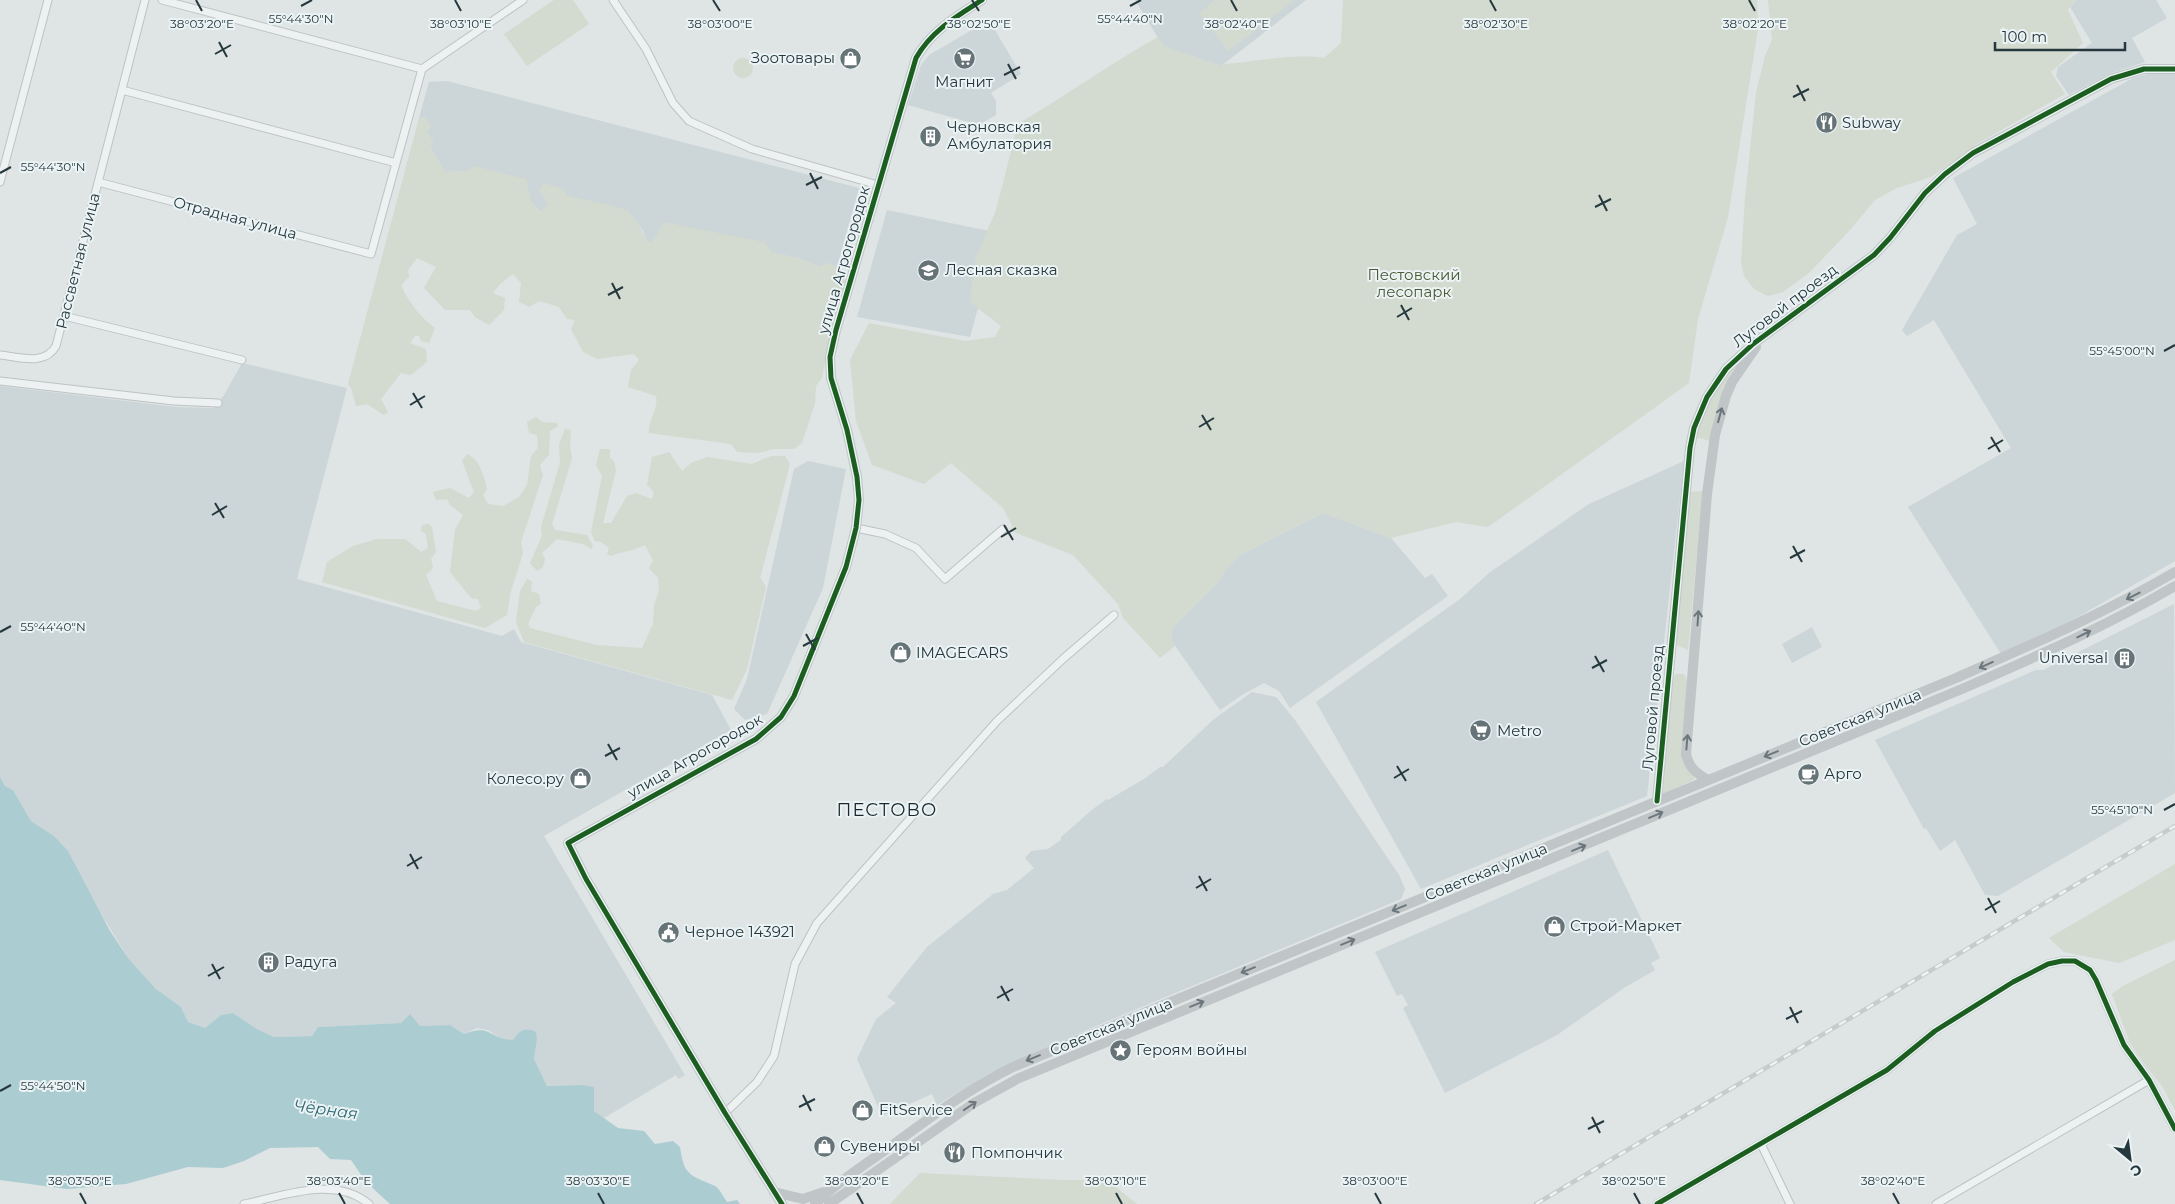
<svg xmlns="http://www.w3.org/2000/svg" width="2175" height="1204" viewBox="0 0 2175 1204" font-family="Montserrat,sans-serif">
	<rect width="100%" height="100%" fill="#dfe4e4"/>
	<path fill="#ccd5d8" d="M1135,0h171l-85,66 -58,-20z
		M2076,0h80l11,18 -35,20 13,24 -36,12 -40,21 -13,-19 2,-9 34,-24 -22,-36z
		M989,20l32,54 -30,19 5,8v14l-17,10 -71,-20 13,-40 8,-10z
		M2152,73h23v488l-118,68 -56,25 -93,-147 103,-59 -77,-128 -27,16 -5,-6 55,-95 20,-11 -24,-46 180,-100z
		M447,81l412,107 -22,79 -10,-4 -6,4 -23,-9 -25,-5 -121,-9 -5,-3 -4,-10 -15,-20 -61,-15 -5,-7 -21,23 -9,-9 -65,-32 -22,1 -15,-25 3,-5 -6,-10 -2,-15 -6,1 10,-36z
		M887,210l112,23 -29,104 -113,-20z
		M242,363l105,25 -50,191 205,57 12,-7 7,13 191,53 19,35 -187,106 141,239 -7,4 -2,-4 -72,43 -10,-7 -12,-26 -35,1 -13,-27 3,-19 -17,-9 -7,9h-10l-15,-10 -11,-2 -13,6 -14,-9 -30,1 -19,-3 -83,4 -6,9 -38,1 -17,-8 -24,-16 -12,2 -16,13 -17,-6 -7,-15 -25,-18 -28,-31 -74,-122 -23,-15 -18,-31 -8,-4 -5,-9v-391l176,21 38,1 10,-13z
		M808,461l38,8 -23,119 -56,126 -22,6 -11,-11 13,-30 47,-210z
		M1684,461l-37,335 -226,93 -105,-187 144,-103 29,-26 100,-69z
		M1323,513l68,25 34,40 7,-4 16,22 -158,112 -11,-17 -15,-8 -22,12 -22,15 -49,-70 1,-12 45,-45 10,-15 13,-13z
		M2174,604l1,189 -177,103 -13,-1 -30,-55 -15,11 -14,-23 -2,1 -49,-89 161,-70h7z
		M1812,627l10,20 -30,16 -10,-19z
		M1252,692l24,5 19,23 104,155 6,14 -4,10 -305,127 -108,48 -51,31 -5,-11 -50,22 -25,-57 19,-40 20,-16 -9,-6 40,-50 66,-53 14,-4 27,-22 -9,-10 6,-7 17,-2 13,-9v-3l32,-28 14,-10 1,1 36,-21 16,-12h3l50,-47z
		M1608,850l52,108 -9,5 4,7 -31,18 -67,47 -112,58 -42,-85 5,-3 -6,-11 -5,2 -22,-44z"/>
	<path fill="#d3dacf" d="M554,0h19l16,24 -62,42 -23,-32z
		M1215,0h80l-67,51 -29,-38z
		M1343,0h414l1,29 -30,188 -30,102 -9,64 -201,144 -32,-5 -65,16 -68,-25 -83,42 -13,13 -10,15 -45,45 -1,12 4,6 -15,12 -37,-40 -5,-14 -45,-49 -64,-25 4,-3 -10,-19 -52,-45 -27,21 -52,-19 -16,-44 -6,-61 19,-37 96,18 30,-4 6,-11 -31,-24 5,-42 21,-50 22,-86c47,-28 92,-60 140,-87l6,9 57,20 3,-2c35,-2 65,-11 100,-6l17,-15z
		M1768,0h307l-7,10 15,33 -32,29 14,22 -83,47 -51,36 -34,11 -22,12 -25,30 -40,42 -27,20 -15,4 -14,-7 -10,-13 -3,-14 4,-64 11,-105 9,-37 7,-16z
		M733 68a10 10 0 1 1 20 0a10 10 0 1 1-20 0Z
		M425,117l6,10 -4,5 6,10 -3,6 15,24 22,-1 8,-5 51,13 6,24 8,9 8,-8 -9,-14 5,-7 18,6 5,7c12,3 56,10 62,16 9,8 14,26 22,32l13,-22 100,20 9,11 25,5 23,9 6,-4 10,4 8,14 -17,65 -6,32 -6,8 -1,17 -13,40 -8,6h-21l-14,4 -22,-1 -6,-8 -82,-11c-1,-14 10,-24 7,-37l-28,-9 3,-17 8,-10 -5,-6 -37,5 -14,-7 -12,-23 4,-9 -8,-1 -8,-12 -20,-6 -10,6 -10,-5 2,-19 -8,-9 -13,10 -7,9 12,5 -1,12 -15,15 -14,-8 -5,-7h-25l-21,-22 12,-21 -19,-9 -9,12 1,7 -8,8c8,18 18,31 34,43l-6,15 -8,-2 -2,-5h-4l-5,7 16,6 1,13 -16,13 -10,-2 -20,26 7,13 -4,3 -17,-11 -11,2 -5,-18 -3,-4 71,-266z
		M1735,364l3,1c-13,25 -24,48 -28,76l-14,-4c8,-28 20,-51 39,-73z
		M536,417l6,5 15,1 1,3 -8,5 -1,24 -9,10 3,10 -22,67 2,11 -12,38 -4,24 -22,13 -163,-46 5,-20 26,-16 24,-7h28l16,13 7,-4 -2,-14 -5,-3 1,-6 7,-1 3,3 4,25 -5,7 2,9 -7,7 11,26 39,10 5,-3 -3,-9 -7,-1 -21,-26 5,-42 8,-15 -13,-10 -3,-6 -11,1 -3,-8 17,-4 19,10 5,-6 -12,-31 5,-7c13,5 17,23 20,35l-4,6 5,9 15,2 16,-9 8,-12 4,-29 7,-8 -1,-13 -8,-2 -2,-11z
		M565,429l6,1 -1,17 2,11 -20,66 3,6 32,5 6,11 -2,3 -8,-5 -26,-5 -15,14 3,6 -2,8 -6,4 -7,-8 12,-27 -1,-9 19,-64 -1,-18z
		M600,449h10v9l4,3 2,9 -13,53h8l16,-27 9,-3 16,6 2,-7 -7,-7 5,-28 17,-5 13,19 9,-8 16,-6 45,7 19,-8h14l5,8 -30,114 6,9 -19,82 -15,31 -208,-58 -8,-20 4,-31 7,-12 5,3 -1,9 8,3 2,10 -5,3 -8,17 2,4 67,17 45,3 11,-24 1,-19 5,-14 -1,-13 -9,-10 4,-8 -8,-15c-12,6 -22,6 -34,11l-4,-2 2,-6 -8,-6 -6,-1 -4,-9 11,-56 -6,-11z
		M1703,491l-15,159 -12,-5 13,-153z
		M1676,674h8l4,8 -6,79 13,18 -32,15 9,-115z
		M2175,864v76l-56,23 -55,-11 -15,-14z
		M2175,960v150l-13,-24 -17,-21 -15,-22 -18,-49 11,-8z
		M920,1173l142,7h45l30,24h-247z"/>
	<path fill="#abcdd1" d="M0,777l5,9 8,4 18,31 23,15 14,15 42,80 18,27 28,31 25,18 7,15 17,6 16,-13 12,-2 24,16 17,8 38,-1 6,-9 83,-4 9,-9 10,12 30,-1 14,9c27,-11 25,5 49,6 7,-10 11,-13 23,-8l1,8 -3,19 13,27 35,-1 12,2v24l24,17 26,3 11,13 18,-3 7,6c4,29 10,28 35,39 5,3 9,12 12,16l10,-2 3,4h-350l-24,-22 -15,-22 -21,-1 -12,-12 -48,1 -26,13 -21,7 -35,-1 -62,17 -59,5 -67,-9z"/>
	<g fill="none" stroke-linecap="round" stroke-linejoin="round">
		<defs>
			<path id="street" d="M162,0l260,69
				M613,0l33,49 27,54 16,18 63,28 126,36
				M422,69l101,-69
				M122,90l274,73
				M0,182l48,-182
				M98,182l273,72 51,-185
				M64,316l178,44
				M0,355c19,2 45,11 56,-9l89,-346
				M0,381l174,20 44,2
				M856,528l29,6 31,14 29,31 58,-50
				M725,1113l32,-31 17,-26 21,-92 22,-41 180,-202 67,-63 50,-43
				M1761,1144l29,60
				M244,1204c39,-8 91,-29 125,0
				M1657,1204l230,-134 48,-39 78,-49 35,-18 14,-3h13l15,9 6,10 28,65 25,35 26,49
				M1936,1204l213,-124"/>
		</defs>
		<use href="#street" stroke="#bdc2c2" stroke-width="9"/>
		<use href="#street" stroke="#eef1f1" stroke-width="7"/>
		<path stroke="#c0c5c7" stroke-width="10" d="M1708,780c-12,-7 -19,-12 -22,-26l21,-260 8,-59 11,-39 6,-14 24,-35
			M1657,801l33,-353 4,-20 13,-31 19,-28 27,-25 121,-89 16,-17 35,-45 20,-19 28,-21 138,-74 33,-10h31
			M774,1192l29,7 21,-7
			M782,1204l-57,-91 -139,-234 -18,-36 188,-104 25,-22 13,-21 52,-129 10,-39 3,-28 -2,-23 -10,-47 -16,-52 -1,-21 6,-27 80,-272c15,-27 41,-42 66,-58
			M815,1204c24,-23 52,-41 79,-60 38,-28 76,-56 119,-77l943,-389c75,-33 149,-65 219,-106
			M829,1204l145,-101 43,-24 945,-390c73,-32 145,-63 213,-103"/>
		<defs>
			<path id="rail" d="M1536,1204l639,-378"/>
		</defs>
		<use href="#rail" stroke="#c7cbcc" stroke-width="4.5"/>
		<use href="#rail" stroke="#ebf3f5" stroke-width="2.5" stroke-dasharray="8" stroke-linecap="butt"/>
		<defs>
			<path id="cycleway" d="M1657,801l33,-353 4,-20 13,-31 19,-28 27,-25 121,-89 16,-17 35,-45 20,-19 28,-21 138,-74 33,-10h31
				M782,1204l-57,-91 -139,-234 -18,-36 188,-104 25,-22 13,-21 52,-129 10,-39 3,-28 -2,-23 -10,-47 -16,-52 -1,-21 6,-27 80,-272c15,-27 41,-42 66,-58
				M1657,1204l230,-134 48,-39 78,-49 35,-18 14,-3h13l15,9 6,10 28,65 25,35 26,49"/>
		</defs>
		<use href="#cycleway" stroke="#ebf3f5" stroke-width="8"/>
		<use href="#cycleway" stroke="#1b5e20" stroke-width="5"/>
	</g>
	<defs><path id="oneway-shaft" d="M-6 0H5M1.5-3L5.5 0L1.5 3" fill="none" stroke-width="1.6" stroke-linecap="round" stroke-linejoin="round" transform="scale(1.25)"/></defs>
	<g stroke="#6b777c">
		<use href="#oneway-shaft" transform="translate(1720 415) rotate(-75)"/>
		<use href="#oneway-shaft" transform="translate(2133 596) rotate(153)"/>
		<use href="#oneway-shaft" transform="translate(1698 618) rotate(-86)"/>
		<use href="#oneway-shaft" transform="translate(2084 634) rotate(-26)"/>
		<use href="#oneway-shaft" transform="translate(1986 665) rotate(156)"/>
		<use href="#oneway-shaft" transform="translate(1687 742) rotate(-85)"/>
		<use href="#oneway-shaft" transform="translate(1771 754) rotate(158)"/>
		<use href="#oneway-shaft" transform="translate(1656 815) rotate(-23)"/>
		<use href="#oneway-shaft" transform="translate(1579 848) rotate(-22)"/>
		<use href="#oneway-shaft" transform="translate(1399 908) rotate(158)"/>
		<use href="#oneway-shaft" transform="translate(1348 942) rotate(-22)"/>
		<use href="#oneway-shaft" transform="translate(1248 970) rotate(158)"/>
		<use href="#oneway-shaft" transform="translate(1197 1004) rotate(-22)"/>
		<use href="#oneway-shaft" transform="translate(1033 1058) rotate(158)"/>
		<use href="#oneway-shaft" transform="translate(970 1106) rotate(-34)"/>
	</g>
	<path fill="none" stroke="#25383e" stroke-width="2" d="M196,0l6,11M455,0l6,11M713,0l7,11M972,0l7,11M1231,0l6,11M1490,0l6,11M1749,0l6,11M301,6l11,-6M1130,6l11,-6M219,42l8,15M215,54l16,-9M1008,64l8,15M1004,75l16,-8M1797,85l8,16M1793,97l16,-8M0,173l11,-6M810,173l8,16M806,185l16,-8M1599,195l8,16M1595,207l16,-8M612,283l8,16M608,295l15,-8M1401,305l8,15M1397,317l15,-9M2164,351l11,-6M413,393l9,15M410,405l15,-9M1202,415l9,15M1199,427l15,-9M1991,437l9,15M1988,449l15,-9M215,503l9,15M212,515l15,-9M1004,525l9,15M1001,537l15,-9M1793,546l9,16M1790,558l15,-8M0,632l11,-6M806,634l9,16M803,646l15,-8M1595,656l9,16M1592,668l15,-8M608,744l9,16M605,756l15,-8M1397,766l9,15M1394,778l15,-9M2164,810l11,-6M410,854l8,15M407,866l15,-9M1199,876l8,15M1196,888l15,-9M1988,898l8,15M1985,910l15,-9M212,964l8,15M208,976l16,-9M1001,986l8,15M997,998l16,-9M1790,1007l8,16M1786,1019l16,-8M0,1091l11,-6M803,1095l8,16M799,1107l16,-8M1592,1117l8,16M1588,1129l16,-8M80,1193l6,11M339,1193l6,11M598,1193l6,11M857,1193l6,11M1116,1193l6,11M1375,1193l6,11M1634,1193l6,11M1893,1193l6,11"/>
	<defs>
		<symbol id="shop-disc" viewBox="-11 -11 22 22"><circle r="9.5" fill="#667478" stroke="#ebf3f5"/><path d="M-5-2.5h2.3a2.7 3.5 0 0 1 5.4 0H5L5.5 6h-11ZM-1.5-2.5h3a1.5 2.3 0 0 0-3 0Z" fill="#fff"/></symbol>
		<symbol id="supermarket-disc" viewBox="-11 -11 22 22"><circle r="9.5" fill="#667478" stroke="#ebf3f5"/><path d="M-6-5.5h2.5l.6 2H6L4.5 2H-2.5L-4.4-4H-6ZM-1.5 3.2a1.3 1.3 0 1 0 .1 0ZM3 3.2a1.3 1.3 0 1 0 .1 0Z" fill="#fff"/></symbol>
		<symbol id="restaurant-disc" viewBox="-11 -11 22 22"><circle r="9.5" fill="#667478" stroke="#ebf3f5"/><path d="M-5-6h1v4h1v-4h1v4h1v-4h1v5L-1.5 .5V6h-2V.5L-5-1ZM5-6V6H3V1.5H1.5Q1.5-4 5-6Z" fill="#fff"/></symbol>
		<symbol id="building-disc" viewBox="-11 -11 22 22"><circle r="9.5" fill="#667478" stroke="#ebf3f5"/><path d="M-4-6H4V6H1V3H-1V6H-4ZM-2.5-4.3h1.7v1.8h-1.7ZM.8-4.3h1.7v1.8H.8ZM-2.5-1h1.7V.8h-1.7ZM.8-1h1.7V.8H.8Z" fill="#fff"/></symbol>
		<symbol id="school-disc" viewBox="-11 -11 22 22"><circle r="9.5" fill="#667478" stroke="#ebf3f5"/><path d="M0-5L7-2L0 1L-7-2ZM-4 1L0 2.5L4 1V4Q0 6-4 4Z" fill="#fff"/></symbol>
		<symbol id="cafe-disc" viewBox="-11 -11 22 22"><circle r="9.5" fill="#667478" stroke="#ebf3f5"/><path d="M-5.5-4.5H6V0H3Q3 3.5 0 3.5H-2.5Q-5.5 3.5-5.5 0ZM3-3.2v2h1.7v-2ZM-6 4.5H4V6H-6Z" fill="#fff"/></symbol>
		<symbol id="civic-disc" viewBox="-11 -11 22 22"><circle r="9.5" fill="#667478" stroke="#ebf3f5"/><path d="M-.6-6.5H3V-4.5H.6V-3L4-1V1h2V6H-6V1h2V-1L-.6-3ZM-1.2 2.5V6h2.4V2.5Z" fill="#fff"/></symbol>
		<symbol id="sight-disc" viewBox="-11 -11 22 22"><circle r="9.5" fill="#667478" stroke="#ebf3f5"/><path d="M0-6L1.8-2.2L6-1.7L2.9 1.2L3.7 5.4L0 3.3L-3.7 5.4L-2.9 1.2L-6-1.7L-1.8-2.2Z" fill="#fff"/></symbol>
	</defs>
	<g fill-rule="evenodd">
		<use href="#shop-disc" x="838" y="46" width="25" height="25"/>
		<use href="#supermarket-disc" x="952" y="46" width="25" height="25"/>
		<use href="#restaurant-disc" x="1814" y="110" width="25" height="25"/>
		<use href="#building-disc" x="918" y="124" width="25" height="25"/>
		<use href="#school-disc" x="916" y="258" width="25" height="25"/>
		<use href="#shop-disc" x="888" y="640" width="25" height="25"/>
		<use href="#building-disc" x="2112" y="646" width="25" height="25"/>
		<use href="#supermarket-disc" x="1468" y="718" width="25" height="25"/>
		<use href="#cafe-disc" x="1796" y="762" width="25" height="25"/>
		<use href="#shop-disc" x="568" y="766" width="25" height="25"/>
		<use href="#shop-disc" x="1542" y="914" width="25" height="25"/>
		<use href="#civic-disc" x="656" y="920" width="25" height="25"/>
		<use href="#building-disc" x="256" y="950" width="25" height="25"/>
		<use href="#sight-disc" x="1108" y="1038" width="25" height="25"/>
		<use href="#shop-disc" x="850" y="1098" width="25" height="25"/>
		<use href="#shop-disc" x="812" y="1134" width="25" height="25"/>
		<use href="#restaurant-disc" x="942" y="1140" width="25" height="25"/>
	</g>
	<g text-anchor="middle" stroke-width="4" stroke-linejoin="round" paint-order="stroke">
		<g font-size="15" fill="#25383e" stroke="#ebf3f5" text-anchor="start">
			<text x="835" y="63" text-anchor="end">Зоотовары</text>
			<text x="964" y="87" text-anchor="middle">Магнит</text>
			<text x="1842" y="128">Subway</text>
			<text x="947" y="132">Черновская<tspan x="947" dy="17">Амбулатория</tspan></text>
			<text x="945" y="275">Лесная сказка</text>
			<text x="916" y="658">IMAGECARS</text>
			<text x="2108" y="663" text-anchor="end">Universal</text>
			<text x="1497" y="736">Metro</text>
			<text x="1824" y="779">Арго</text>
			<text x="564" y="784" text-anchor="end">Колесо.ру</text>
			<text x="1570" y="931">Строй-Маркет</text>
			<text x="685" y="937">Черное 143921</text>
			<text x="284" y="967">Радуга</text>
			<text x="1136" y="1055">Героям войны</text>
			<text x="879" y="1115">FitService</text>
			<text x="840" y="1151">Сувениры</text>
			<text x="971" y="1158">Помпончик</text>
		</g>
		<g font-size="15" fill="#25383e" stroke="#ebf3f5">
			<text transform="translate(235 218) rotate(15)" y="5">Отрадная улица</text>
			<text transform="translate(844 260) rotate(-74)" y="5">улица Агрогородок</text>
			<text transform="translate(78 261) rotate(-76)" y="5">Рассветная улица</text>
			<text transform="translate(1785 306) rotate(-37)" y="5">Луговой проезд</text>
			<text transform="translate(1653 708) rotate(-85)" y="5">Луговой проезд</text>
			<text transform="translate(1860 718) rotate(-22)" y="5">Советская улица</text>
			<text transform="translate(695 756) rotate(-30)" y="5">улица Агрогородок</text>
			<text transform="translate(1486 872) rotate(-22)" y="5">Советская улица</text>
			<text transform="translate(1111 1027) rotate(-22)" y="5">Советская улица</text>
		</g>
		<g font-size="15" fill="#4a5a32" stroke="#ebf3f5">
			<text x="1414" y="280">Пестовский<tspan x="1414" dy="17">лесопарк</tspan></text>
		</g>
		<g font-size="16" font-style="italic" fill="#2e6973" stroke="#ebf3f5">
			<text transform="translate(326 1109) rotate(8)" y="6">Чёрная</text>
		</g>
		<g font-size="18" letter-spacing="1" fill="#18282e" stroke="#ebf3f5">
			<text x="887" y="816">ПЕСТОВО</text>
		</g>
	</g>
	<g font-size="12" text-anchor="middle" fill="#25383e" stroke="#ebf3f5" stroke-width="4" stroke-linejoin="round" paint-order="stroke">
		<text x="301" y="23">55°44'30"N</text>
		<text x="1130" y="23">55°44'40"N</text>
		<text x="202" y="28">38°03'20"E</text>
		<text x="461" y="28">38°03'10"E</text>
		<text x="720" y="28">38°03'00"E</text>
		<text x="979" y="28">38°02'50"E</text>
		<text x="1237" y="28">38°02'40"E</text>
		<text x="1496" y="28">38°02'30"E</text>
		<text x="1755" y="28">38°02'20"E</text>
		<text x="53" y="171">55°44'30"N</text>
		<text x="2122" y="355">55°45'00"N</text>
		<text x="53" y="631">55°44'40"N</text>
		<text x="2122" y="814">55°45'10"N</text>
		<text x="53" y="1090">55°44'50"N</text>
		<text x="80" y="1185">38°03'50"E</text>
		<text x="339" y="1185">38°03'40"E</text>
		<text x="598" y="1185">38°03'30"E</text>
		<text x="857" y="1185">38°03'20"E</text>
		<text x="1116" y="1185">38°03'10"E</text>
		<text x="1375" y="1185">38°03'00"E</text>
		<text x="1634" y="1185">38°02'50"E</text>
		<text x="1893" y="1185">38°02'40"E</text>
	</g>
	<g transform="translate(2130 1159) rotate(151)" stroke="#ebf3f5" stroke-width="4" paint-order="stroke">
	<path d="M0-4L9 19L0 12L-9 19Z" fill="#25383e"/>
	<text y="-8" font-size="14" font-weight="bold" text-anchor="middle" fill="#25383e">С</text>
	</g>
	<path d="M1995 42v8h130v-8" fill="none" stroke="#25383e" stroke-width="2.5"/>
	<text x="2002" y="42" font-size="15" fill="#25383e" stroke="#ebf3f5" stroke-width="4" paint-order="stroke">100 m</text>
</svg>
